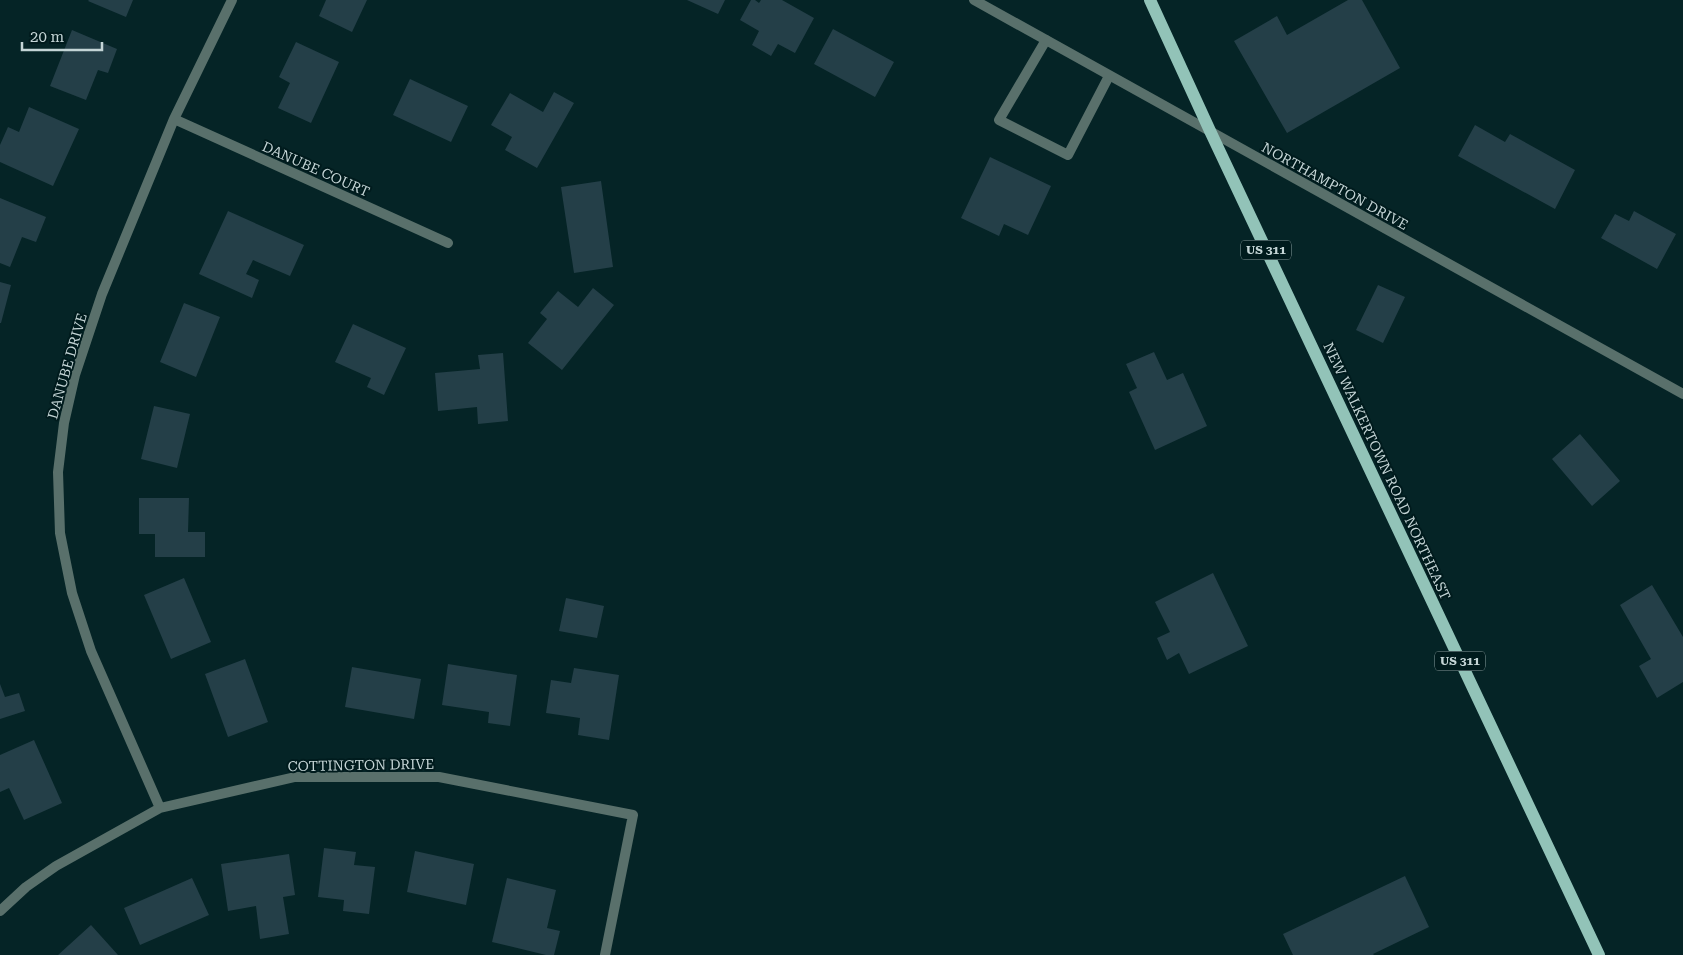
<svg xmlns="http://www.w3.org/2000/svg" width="1683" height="955" viewBox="0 0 1683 955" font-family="'Roboto Serif',serif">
	<rect width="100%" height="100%" fill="#052426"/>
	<path fill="#243f48" d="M89,0h44l-7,17 -38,-16z
		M326,0h41l-15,32 -33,-16z
		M687,0h38l-7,14z
		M751,0h4l4,3 2,-3h21l32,18 -19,35 -17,-9 -7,12 -19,-11 7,-14 -19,-11z
		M1348,0h14l38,68 -113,65 -53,-92 43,-25 10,19z
		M833,29l61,33 -19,35 -61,-33z
		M72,30l45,19 -9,24 -10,-3 -12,30 -36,-14z
		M296,42l43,20 -28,61 -33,-15 12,-25 -11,-6z
		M410,79l58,27 -17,36 -58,-27z
		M554,92l20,11 -37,65 -32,-18 7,-13 -21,-12 19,-32 33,19z
		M29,107l50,22 -26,57 -53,-24v-17l8,-18 11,5z
		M1475,125l30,17 5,-8 65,36 -20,39 -97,-53z
		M990,157l61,29 -23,49 -24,-11 -5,12 -38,-18z
		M601,181l12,86 -39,6 -13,-86z
		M0,198l46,19 -10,25 -14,-5 -12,30 -10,-4z
		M228,211l76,34 -14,31 -37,-16 -7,14 13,6 -7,18 -53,-24z
		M1634,211l42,23 -19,35 -56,-31 14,-24 14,7z
		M0,282l11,3 -10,38h-1z
		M1378,285l27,12 -22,46 -27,-13z
		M593,288l21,17 -52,65 -34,-27 19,-24 -7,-6 18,-22 20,16z
		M184,303l36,14 -24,60 -36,-15z
		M353,324l53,24 -22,47 -17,-8 4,-9 -36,-16z
		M1154,352l13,28 16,-7 24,53 -52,24 -26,-58 8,-4 -11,-24z
		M503,353l5,68 -30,3 -1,-17 -39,4 -3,-38 45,-4 -2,-14z
		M154,406l36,8 -13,54 -36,-9z
		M1580,434l40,47 -28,25 -40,-47z
		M139,498h50l-1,34h17v25h-50v-23h-16z
		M1213,573l35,73 -59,28 -10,-21 -12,7 -10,-22 13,-6 -15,-30z
		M184,578l27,64 -40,17 -27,-64z
		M1652,585l31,52v45l-26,16 -18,-32 12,-7 -31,-54z
		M566,598l38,8 -7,32 -38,-7z
		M245,659l23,63 -40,15 -23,-63z
		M448,664l69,11 -7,51 -22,-3 1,-11 -47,-7z
		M352,667l69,12 -7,40 -69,-12z
		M574,668l45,7 -10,65 -31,-5 2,-17 -34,-5 5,-33 20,3z
		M0,684l5,13 14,-4 6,18 -25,8z
		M34,740l28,63 -38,17 -15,-32 -9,4v-37z
		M324,848l32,4 -2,13 21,2 -6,47 -26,-3 1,-11 -26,-3z
		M415,851l59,13 -8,41 -59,-13z
		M289,854l6,41 -12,2 6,37 -29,5 -4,-33 -28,5 -7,-47z
		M1405,876l24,51 -56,27 1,1h-81l-10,-21z
		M192,878l17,37 -69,30 -16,-37z
		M507,878l49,12 -9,38 13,3 -6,24h-8l-54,-13z
		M91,925l27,30h-60z"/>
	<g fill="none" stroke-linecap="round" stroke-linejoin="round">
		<path stroke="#59706b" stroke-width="10" d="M1046,40l-47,80 69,35 41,-79"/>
		<path stroke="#59706b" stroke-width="10" d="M174,119l274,124
			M160,808l-69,-157 -19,-58 -12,-60 -2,-61 6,-49 11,-48 27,-81 72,-175 58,-119
			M0,911l26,-24 30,-21 104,-58 135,-31h144l194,38 -28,140"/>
		<path stroke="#59706b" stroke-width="10" d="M974,0l709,394"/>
		<path stroke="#92c3b8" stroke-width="12" d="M1150,0l61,133 388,822"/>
	</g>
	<g text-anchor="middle" stroke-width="4" stroke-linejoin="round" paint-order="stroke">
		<g fill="#001b1d" stroke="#899d9e" stroke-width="1">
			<rect x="1241" y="240.5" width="50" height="19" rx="4"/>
			<rect x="1435" y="651.5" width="50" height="19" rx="4"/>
		</g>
		<g font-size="12" font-weight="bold" fill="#c4d5d6">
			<text x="1266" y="254">US 311</text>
			<text x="1460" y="665">US 311</text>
		</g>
		<g font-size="14" fill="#c4d5d6" stroke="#001b1d">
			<text transform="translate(316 169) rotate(24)" y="5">DANUBE COURT</text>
			<text transform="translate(1335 186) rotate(29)" y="5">NORTHAMPTON DRIVE</text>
			<text transform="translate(67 366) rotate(-74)" y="5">DANUBE DRIVE</text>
			<text transform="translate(1387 471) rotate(65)" y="5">NEW WALKERTOWN ROAD NORTHEAST</text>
			<text transform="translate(361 765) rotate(-1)" y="5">COTTINGTON DRIVE</text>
		</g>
	</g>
	<path d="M22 42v8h80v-8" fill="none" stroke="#c4d5d6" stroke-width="2.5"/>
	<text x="30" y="42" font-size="15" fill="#c4d5d6" stroke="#001b1d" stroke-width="4" paint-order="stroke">20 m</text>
</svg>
